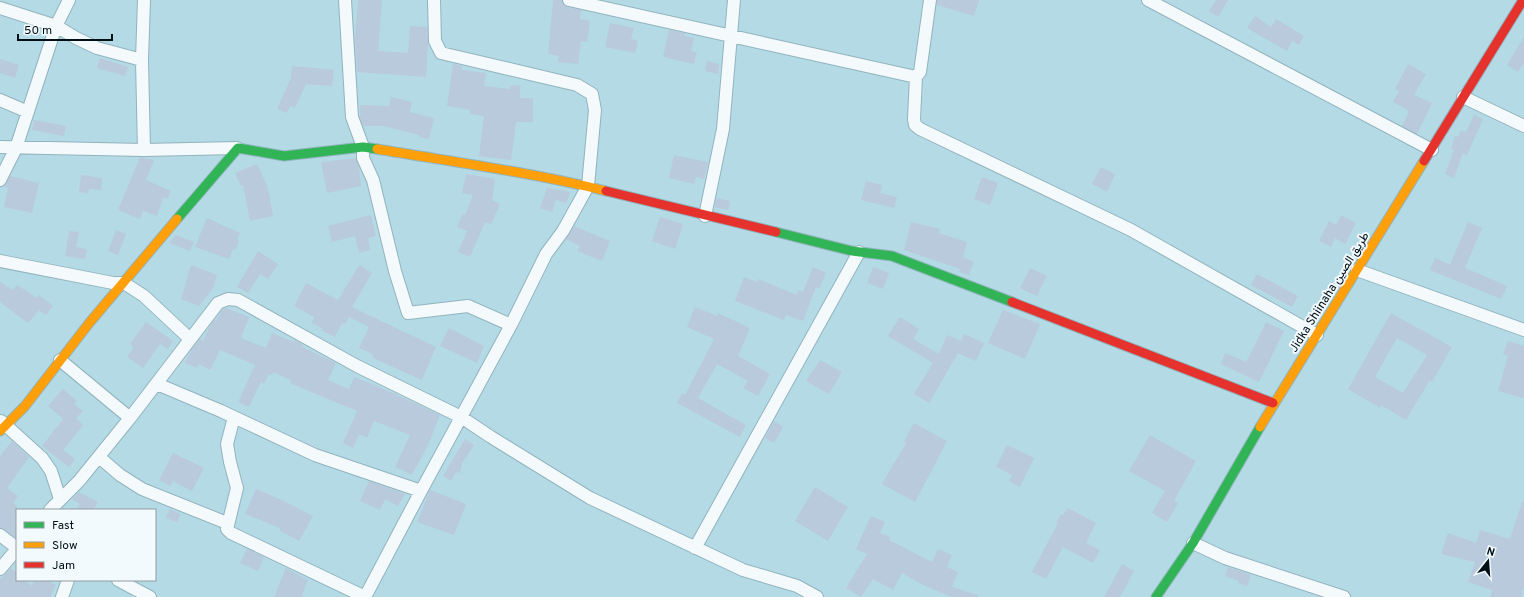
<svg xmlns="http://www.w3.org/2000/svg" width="1524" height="597" viewBox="0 0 1524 597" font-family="Overpass,Vazirmatn,sans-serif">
	<rect width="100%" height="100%" fill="#b4dae6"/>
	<path fill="#b8cadc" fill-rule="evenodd" d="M358,0h24l-4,51 30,2 2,-27 17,1 1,17 -2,33 -69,-5 -2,-33z
		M553,0h9l2,5 3,2 14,3 -1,9 10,2 -3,21 -6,-1 -3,23 -20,-2 1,-6 -11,-2z
		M937,0h42l-5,16 -37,-11z
		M1216,0h12l-10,17 -9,-6z
		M1255,16l16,11 5,-8 28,17 -5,9 -7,-4 -5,10 -40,-23z
		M610,23l24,5 -3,11 7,2 -3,12 -30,-6z
		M669,30l16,3v3l9,2 -3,13 6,1 -3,12 -31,-7z
		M1524,37v26l-6,9 -11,-7z
		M100,58l28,9 -3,9 -28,-8z
		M0,59l19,6 -4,13 -15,-5z
		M707,61l12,3 -1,10 -13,-3z
		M453,64l9,2v4l24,3 -2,13 26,3v-3l10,-1v13h13v24h-17l-5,38 -32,-4 5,-40 -14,-2v-4l-23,-4z
		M1408,64l18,10 -12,21 18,8 -15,31 -15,-8 7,-15 -16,-9 6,-11 -4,-2z
		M292,66l42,4 -2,16 -26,-2 -11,24 -5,-2 -3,7 -10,-4 14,-31z
		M391,97l21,5 -2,10 24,6 -5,21 -10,-2v-2l-35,-9h-21l-3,-8v-13l29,1z
		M1474,115l9,4 -16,36 -4,-2 -9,25 -9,-4 9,-24 -3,-1 4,-13 3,1 3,-7 5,2z
		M34,120l32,6 -2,10 -32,-6z
		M674,155l34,7 -4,17 -8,-2 -2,7 -25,-6z
		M140,157l14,3 -8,20 25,11 -4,8 -4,-1 -6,18 -14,-5 -3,8 -22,-9z
		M356,158l3,9 2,19 -34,7 -6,-31z
		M257,164l11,24 5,28 -23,5 -7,-36 -2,1 -6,-13z
		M1101,167l14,7 -8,18 -15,-8z
		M466,174l29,5 -3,21 8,4 -9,20 -6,-2 -15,35 -12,-5 9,-21 -10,-4 6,-13 2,1 8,-20 -11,-2z
		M81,175l21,3 -1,12 -12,-1 -1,4 -9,-1z
		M10,176l29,7 -7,30 -28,-6 4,-19 -4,-1z
		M982,177l16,6 -8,22 -16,-6z
		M866,181l16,4 -2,8 17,4 -3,11 -33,-8z
		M547,188l23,4 -4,11 -10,-3 -4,12 -12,-4z
		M716,198l14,3 -2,9 -13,-3z
		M371,215l5,21 -8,2 2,12 -11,3 -4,-17 -23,6 -4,-16z
		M1341,215l15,8 -11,21 -10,-6 -4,9 -12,-6 10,-20 7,4z
		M660,217l23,7 -8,25 -23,-8z
		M207,218l33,15 -3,7 2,1 -3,9 -3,-1 -4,10 -34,-12z
		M911,222l29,7 -1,4 28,9 -4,15 11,5 -5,13 -10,-3 1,-3 -56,-19z
		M1468,222l14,6 -17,40 42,18 -6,13 -71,-29 5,-12 15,7z
		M574,226l36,15 -8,20 -25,-10 3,-5 -14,-7z
		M116,230l10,4 -8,21 -10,-4z
		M69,231l10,1 -3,15 11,2 -2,10 -20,-3z
		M176,235l18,7 -4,9 -21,-8z
		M258,251l20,13 -10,15 -8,-5 -12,19 -11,-6z
		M191,265l26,10 -4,13 -14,18 -18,-7z
		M359,265l13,8 -20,34 84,40 -14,33 -49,-22v-4l-14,-6 10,-21 -20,-10 -4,7 -3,-1 -7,14 -14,-7 1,-2 -10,-5 2,-6 -20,-11 12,-23 32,17z
		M813,267l13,6 -7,16 -3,-2 -13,34 -17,-6 -2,5 -49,-19 9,-24 13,5 1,-3 39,16 1,-5 5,2z
		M873,267l16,6 -6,16 -16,-6z
		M1030,268l17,8 -10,20 -17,-8z
		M1257,274l41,22 -6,11 -41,-22z
		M0,282l13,8 4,-5 20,13 2,-3 14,11 -7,9 -7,-5 -11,13 -28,-21z
		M695,307l22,9 1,-3 32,15 -12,28 32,18 -12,22 -15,-8 5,-7 -31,-17 -19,34 48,27 -6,12 -63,-34 5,-10 3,2 29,-56 -27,-12z
		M226,308l23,9 -8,21 25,10 6,-15 22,9 1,-2 8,5 -1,2 34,16 -8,17 21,9 5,-12 21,8 65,30 -11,28 -17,32 -17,-8 15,-32 -36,-14 -7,17 -8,-4 -6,14 -10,-5 14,-32 -67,-28 1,-3 -18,-8 -1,3 -3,-1 -5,10 -3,-2 -12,25 -11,-5 17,-37 -35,-15 -10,20 -11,-6 -2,4 -12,-5 7,-14 8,-10 3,2 7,-15 5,-7 1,1 7,-11z
		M1003,310l37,14 -15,35 -37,-16z
		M1391,313l61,34 -20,35 -2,-2 -24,40 -25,-15 -1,3 -32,-19zM1397,338l30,17 -24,38 -28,-16z
		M900,317l19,12 -6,10 26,15 8,-19 14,6 3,-7 20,9 -8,18 -18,-8 -29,50 -15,-9 19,-31 -45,-27z
		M146,322l27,19 -5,8 -8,-5 -17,24 -16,-11 7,-10 -4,-3z
		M1266,322l18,9 -25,51 -38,-18 4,-11 21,9z
		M449,328l35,18 -7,17 -37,-17z
		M1508,341l16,5v52l-26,-7 10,-35 -5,-2z
		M820,360l22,12 -13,22 -23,-13z
		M63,389l14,12 -3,3 9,7 -7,7 7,7 -20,25 12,9 -6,8 -27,-21 21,-27 -15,-13z
		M774,421l9,6 -9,16 -9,-5z
		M914,423l33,18 -32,61 -33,-18 24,-41 -2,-1z
		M1150,435l46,26 -22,40 4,2 -11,19 -15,-9 13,-22 -36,-20z
		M465,439l9,6 -12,18 -2,10 -4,-1 -5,9 -8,-5z
		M12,441l17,16 -22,31 11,8 -5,7 4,3v33l-17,-11v-72z
		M1007,445l27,13 -14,29 -11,-6 3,-6 -16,-8z
		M173,453l31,15 -12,23 -19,-10 -3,5 -11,-6z
		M369,481l36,13 -7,12 -13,-7 -5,11 -20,-9z
		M815,487l33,20 -20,34 -33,-20z
		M256,489l30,13 27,14 -14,25 -20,-11 1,-2 -35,-14z
		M430,490l36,14 -12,31 -37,-13z
		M79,492l19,10 -5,8h-17l4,-6 -8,-5z
		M1522,502h2v85l-3,10h-31l2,-7 -24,-8 7,-20 -34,-8 7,-21 28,10 4,-13 30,9z
		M1068,508l28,15 -10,20 14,7 -7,13 -30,-16 -17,32 -14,-7 26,-49h-2l5,-9 2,1z
		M170,509l10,5 -3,8 -11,-4z
		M871,516l14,6 -5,11 10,4 -1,3 43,22 6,-13 14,6 -5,12 11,5 -6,15 26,8v2h-26l-27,-11 -23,-13 -9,17 -20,-11 -12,18 -15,-9 21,-34 -11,-5z
		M247,549l17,8 -6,14 -18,-8z
		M1122,564l12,7 -14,26h-16z
		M1228,567l23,8 -4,11 -9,-3 1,-2 -14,-5z
		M11,568l6,5v7h8l7,6 3,-6h12l9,5 -6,12h-50v-18z
		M286,568l22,12 -7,17h-27z"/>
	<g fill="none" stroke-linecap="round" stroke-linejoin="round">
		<defs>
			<path id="street" d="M144,0l-2,60 2,90
				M345,0l7,117 11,30v11l10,22 22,91 13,42 60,-7 43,19
				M569,0l347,77 4,-5 1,-7 9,-65
				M1148,0l284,150
				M0,8l56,18 20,12 21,10 45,12
				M916,77l-2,42 1,6 5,4 211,101 186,105
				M1463,97l61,29
				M0,100l28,12
				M0,147l144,3 93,-2
				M0,180l16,-32 40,-122 13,-26
				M705,216l18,-87 11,-129
				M0,261l113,22h11l20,13 46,43
				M1357,270l167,60
				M60,360l70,58 88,-115 10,-4 10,1 119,66 104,51 30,20 99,61 153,72 54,16 20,11
				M157,384l64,27 94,44 106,36 -56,106
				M234,417l-7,27 3,18 7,26 -10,41 4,4 134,64
				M1,421l41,37 9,13 9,28
				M99,457l21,18 22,14 85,34
				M421,491l90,-166 35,-71 17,-23 25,-45 7,-76 -3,-16 -15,-9 -136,-32 -6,-12 -1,-41
				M50,510l29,-29 51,-63
				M0,535l17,13
				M1193,543l32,15 119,39
				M695,548l164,-296
				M0,569l17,-20
				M118,580l32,17
				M62,597l6,-17"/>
			<path id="fast" d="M177,219l61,-71 46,8 79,-9 14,2
				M776,232l76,19 40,5 120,46
				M1156,597l37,-54 67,-116"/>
			<path id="slow" d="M377,149c76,13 153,23 229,42
				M1260,427l164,-266
				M0,431l25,-25 65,-84 87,-103"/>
			<path id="jam" d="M1424,161l99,-161
				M606,191l170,41
				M1012,302l261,101"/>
		</defs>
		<use href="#street" stroke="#91b4be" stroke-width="14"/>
		<use href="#fast" stroke="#91b4be" stroke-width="11"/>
		<use href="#slow" stroke="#91b4be" stroke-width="11"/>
		<use href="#jam" stroke="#91b4be" stroke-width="11"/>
		<use href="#street" stroke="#f4f9fb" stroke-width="12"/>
		<use href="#fast" stroke="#30b455" stroke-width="9"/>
		<use href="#slow" stroke="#ff9f0a" stroke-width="9"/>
		<use href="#jam" stroke="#e5322d" stroke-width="9"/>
	</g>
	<g text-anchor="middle" stroke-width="4" stroke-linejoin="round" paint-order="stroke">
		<g font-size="12" fill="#000f15" stroke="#f2fafd">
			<text transform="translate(1329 292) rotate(-58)" y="4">Jidka Shiinaha طريق الصين</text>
		</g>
	</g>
	<rect x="16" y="509" width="140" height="72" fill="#f2fafd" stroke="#919ca0"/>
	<rect x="24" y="522" width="20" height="6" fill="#30b455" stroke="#919ca0"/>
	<text x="52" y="529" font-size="12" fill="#000f15">Fast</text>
	<rect x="24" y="542" width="20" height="6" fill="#ff9f0a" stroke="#919ca0"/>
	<text x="52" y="549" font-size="12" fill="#000f15">Slow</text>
	<rect x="24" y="562" width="20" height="6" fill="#e5322d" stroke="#919ca0"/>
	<text x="52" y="569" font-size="12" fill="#000f15">Jam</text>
	<g transform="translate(1488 561) rotate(17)" stroke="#f2fafd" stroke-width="3" paint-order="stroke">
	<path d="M0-3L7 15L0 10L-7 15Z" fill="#000f15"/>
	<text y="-6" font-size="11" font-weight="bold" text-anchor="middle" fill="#000f15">N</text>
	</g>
	<path d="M18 34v6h94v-6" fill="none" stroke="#000f15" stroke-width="2"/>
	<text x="24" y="34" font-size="12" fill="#000f15" stroke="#f2fafd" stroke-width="3" paint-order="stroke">50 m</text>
</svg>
